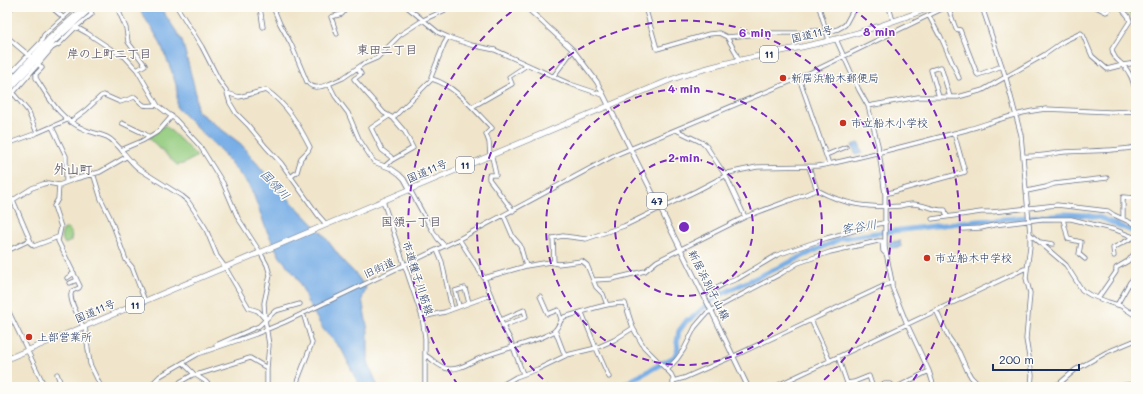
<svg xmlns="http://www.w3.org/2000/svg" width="1143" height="394" viewBox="0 0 1143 394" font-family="Mali,'Klee One',sans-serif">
	<rect width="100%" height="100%" fill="#fdfcf7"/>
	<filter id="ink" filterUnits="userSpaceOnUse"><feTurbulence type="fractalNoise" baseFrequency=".025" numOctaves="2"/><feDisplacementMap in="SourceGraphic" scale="8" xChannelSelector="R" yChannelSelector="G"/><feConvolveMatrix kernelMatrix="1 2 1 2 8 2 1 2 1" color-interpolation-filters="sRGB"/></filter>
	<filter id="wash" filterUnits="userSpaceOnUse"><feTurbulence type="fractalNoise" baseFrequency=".012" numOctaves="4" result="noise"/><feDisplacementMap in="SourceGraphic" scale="16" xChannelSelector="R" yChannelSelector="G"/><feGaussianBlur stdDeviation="0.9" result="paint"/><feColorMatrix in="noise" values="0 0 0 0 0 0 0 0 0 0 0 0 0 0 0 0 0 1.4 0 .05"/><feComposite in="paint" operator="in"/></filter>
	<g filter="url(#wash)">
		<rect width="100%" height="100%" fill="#f0e5ca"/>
		<path fill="#94cc7f" stroke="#587e6e" d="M1123,7h12l1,8 -3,3z
			M165,125l31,30v2l-13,7 -6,1 -28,-27z
			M69,228l3,9 -1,1v3l-6,3 -4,-7 2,-7z"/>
		<path fill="#78aee6" stroke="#4a6ea2" d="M138,7h22l22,33 13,50 2,21 44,33 32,39 49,50 21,28 13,13 10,14 -4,11 6,32v31l10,25h-20v-4l-16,-33 -19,-21 -16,-28 -3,-9 -8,-16 -16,-19 -14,-28 -13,-36 -6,-10 -25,-31 -45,-44v-20l-5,-16 -13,-32z
			M859,143l3,10 -6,2 -4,-10z
			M900,241l1,6 -11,1 -1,-6z"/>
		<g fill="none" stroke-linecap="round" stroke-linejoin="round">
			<path stroke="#78aee6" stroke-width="5" d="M613,387l8,-1 53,-29 4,-8 -1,-7 2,-11 8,-11 4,-1 26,-23 125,-58 27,-4 98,-12 97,-8 21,1 16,3 35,15"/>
		</g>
	</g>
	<g filter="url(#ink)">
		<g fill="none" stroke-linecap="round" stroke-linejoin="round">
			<defs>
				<path id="minor" d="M51,7l13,11
					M117,7l9,21 2,14 17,23 -8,5
					M177,7l25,40 18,35 6,8 4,13 6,10 12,12 18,22 15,16 37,52 8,9
					M260,7l3,20
					M273,7l7,17 11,20 16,38c6,8 14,5 22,2l6,12 13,17 11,26 15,23 18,7 7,5 5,5 27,49 7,11 7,7
					M407,7l32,26 9,4 23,8 24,5 75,34 33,11
					M645,7l12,42 52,-15 10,-1 8,4
					M819,7l10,33
					M889,7l4,14
					M948,7l8,22 4,1 17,44 1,1 24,-9
					M982,7l24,71 15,57 9,99v12l-4,32 4,15 -4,46 6,36 -1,12
					M1096,7l10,5 2,-1 2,-4
					M1120,7l8,9 2,5 -18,28c1,8 5,11 11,16l13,-2
					M7,11l6,-4
					M91,12l1,2 -16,13 11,6 24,16 14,8 12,13 21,36 17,13 25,27 23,37 15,35 22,34 7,13 3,10 -6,28 1,16
					M929,16l10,19h1l19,43
					M337,34l-6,-17 11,-3 4,-5 6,-2
					M448,37l-4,7 -13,33 1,2c24,7 42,31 60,49l-6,6 3,8 1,13 2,2 4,18h-7v4l24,32
					M836,39l23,51 9,16 10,39 7,49v53l7,35v5l15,37 22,47 5,16
					M35,60l7,8 -6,6v4c14,22 24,42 50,52 7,3 14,4 21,7 11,5 21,24 32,32l43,27 6,5 17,26 12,29 8,11 24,41 9,3 7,8 4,26 -2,23v19
					M739,61l-4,-10 -8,-14 44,-4h34l7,-3 12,2 7,-1 7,-2 7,-4 7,-13 9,-5
					M357,68l4,6 -7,5 30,34 9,5 39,-39
					M7,77l34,-35 3,-7 31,-28
					M553,77l20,-27
					M799,78l30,86
					M329,84l14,-6 20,-14 14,-6 23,-23 23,-15 29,-13
					M13,93l15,18 9,22
					M227,93l12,4 27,-7c20,13 33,35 44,57l-2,4 -7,7 -4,14 -5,4
					M939,97l-8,-27 10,-3 9,30
					M7,100l45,-52 7,-4 17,-17h-1
					M868,106l50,-9h40l25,-7 61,-35 20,-14 17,-8 2,2 9,21 15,13 16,-4c8,8 10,17 13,27
					M472,107l40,-23 -3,-7 18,-12
					M70,122l16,-12 15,-14 3,-1 16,7 15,-5c10,10 7,9 22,8
					M122,123l23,11 4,3
					M52,127l14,29v26
					M676,130l29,14 22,34 18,39
					M7,144l30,-11 30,-13
					M122,151l1,-2 19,-8 17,-10 13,-15
					M826,155l20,-8
					M1023,156c14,1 27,-2 41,-4 24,-2 48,0 72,-5
					M392,160l21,-12 -8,-16 -12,-14
					M385,166l7,-6 -1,-3 -9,-7 -11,-22 18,-12
					M809,167l8,23c28,15 51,18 83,16 4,-1 8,-2 12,-2 12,0 22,7 33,6l2,7
					M93,173l8,26 9,18 16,43 6,7 13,34
					M59,185l-1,14 -4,7 7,21 -3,14 22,45 -1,2 -7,3c-5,8 8,27 11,36
					M1027,191l19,-4 8,-3 53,-6
					M885,194l80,-22 -11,-39
					M13,200l18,42
					M383,201l39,116 3,21v49
					M7,202l6,-2 19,-12 11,-4 5,-1 11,2 16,-6 25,-7 26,-15
					M504,216l9,21 7,8 6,21
					M932,219l49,-7h11l65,-7 51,6 6,4 22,10
					M1063,219l5,20 13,3 -2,12 6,5
					M1123,219v-22l13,1
					M963,229l18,-1 13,-3 48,-6h29l45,11 20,8
					M1030,234l36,31 16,25 8,5 18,7 13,4 15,10
					M459,239l25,39 19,48 7,13 13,35
					M1040,242l13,2
					M437,250l5,12 10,47
					M7,251l21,-10 6,5 24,-9
					M1114,256l-1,-8 21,-11
					M554,263l-1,-25 10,-2 23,3 38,-13 72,-35 27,-14 5,-4 29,-6 61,-1 11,-2c46,-10 92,-22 137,-34 27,-8 52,-18 80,-21l65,3 25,-1
					M67,278l7,-5
					M484,278l42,-12 24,-4 8,2 24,-3 5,4 9,22 7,7 4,11
					M594,280l18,-1 33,-8 12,-10 88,-44 72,-27
					M70,283l7,-3
					M704,295l20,-11 13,-5 40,-24 50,-17 59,-16
					M540,296l8,18 10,-4 3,9
					M1098,298l18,-26v-4l12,-7 8,-10
					M1117,305l13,-23 6,-6
					M459,306l-4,-15 10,-3 4,15
					M7,308l38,79
					M936,310l13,28 10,14 8,18 4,7 10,10
					M582,313l14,35 13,29
					M1132,313l4,-6
					M422,317l23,-5 46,-17
					M501,320l23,-10 2,7 -23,9
					M811,320l19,41
					M85,326l5,38 11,23
					M555,330l10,26
					M216,345l43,-19 16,-15 25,-7
					M425,355c8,4 14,13 24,14 10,1 20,-6 29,-10 24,-11 52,-14 75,-27 6,-4 6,-11 11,-15 20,-5 40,-14 61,-14l8,25 11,19 27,27 2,4v9
					M838,357l9,26 7,-1 2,5
					M183,363l11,11 11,7 6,6
					M667,370l10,-11 7,-10 11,-22 12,-14 75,-40 16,-10 32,-11 48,-11h4l1,10 3,3
					M57,374l5,13
					M196,375l54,-17 17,10
					M673,381l11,-3 50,-22 158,-74
					M854,382l15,-6 3,9 2,2 11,-3h6l3,3
					M67,387h2
					M149,387l11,-11 38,-22 58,-20 29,-12 174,-83 154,-83 186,-78 147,-71
					M177,387l3,-5 14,-8
					M295,387l17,-44 -9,-30
					M504,387v-3l12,-7 22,-8 29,-14 29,-7 18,-8 19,-12
					M774,387l250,-118h3
					M897,387l32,-16
					M1049,387l11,-4 15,-13 32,-18 29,-12
					M1108,387l28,-3"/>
				<path id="major" d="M526,7l47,43 24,32 114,228 37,77
					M7,37l26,22"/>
				<path id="highway" d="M7,85l43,-47 35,-31
					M7,92l46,-50 39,-35
					M7,359l663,-279c54,-20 111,-27 166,-41 33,-9 65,-20 96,-32"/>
			</defs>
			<use href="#minor" stroke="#666f84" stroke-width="5"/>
			<use href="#major" stroke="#666f84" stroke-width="5.5"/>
			<use href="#highway" stroke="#666f84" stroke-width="6"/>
			<use href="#minor" stroke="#fff" stroke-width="3.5"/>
			<use href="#major" stroke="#fff" stroke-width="4"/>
			<use href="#highway" stroke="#fff" stroke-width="5"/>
		</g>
	</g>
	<g fill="none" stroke="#7b2cbf" stroke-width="2" stroke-dasharray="7 5">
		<circle cx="684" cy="227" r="69"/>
		<circle cx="684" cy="227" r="138"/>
		<path d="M552 387A207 207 0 1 1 816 387"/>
		<path d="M458 385A276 276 0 0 1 516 8M852 8A276 276 0 0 1 910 385"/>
	</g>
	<g fill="#c8321e" stroke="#fdfcf7" stroke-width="1.5">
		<circle cx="783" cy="78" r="4"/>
		<circle cx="843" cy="123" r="4"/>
		<circle cx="927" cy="258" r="4"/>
		<circle cx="29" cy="337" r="4"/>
	</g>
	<g text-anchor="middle" stroke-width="3" stroke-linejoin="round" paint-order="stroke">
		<g fill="#fdfcf7" stroke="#5f6c8c" stroke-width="1">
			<rect x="760" y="46" width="18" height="16" rx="3"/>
			<rect x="456" y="157" width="18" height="16" rx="3"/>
			<rect x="647" y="193" width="20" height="16" rx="3"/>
			<rect x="126" y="297" width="18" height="16" rx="3"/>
		</g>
		<g font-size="10" font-weight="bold" fill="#1b2f5e">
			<text x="769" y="58">11</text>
			<text x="465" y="169">11</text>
			<text x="657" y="205">47</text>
			<text x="135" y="309">11</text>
		</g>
		<g font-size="11" fill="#1b2f5e" stroke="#fdfcf7">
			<text transform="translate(812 34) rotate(-13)" y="4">国道11号</text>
			<text transform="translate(427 171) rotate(-23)" y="4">国道11号</text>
			<text transform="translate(379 268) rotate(-25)" y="4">旧街道</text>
			<text transform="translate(418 278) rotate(72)" y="4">市道種子川筋線</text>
			<text transform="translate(709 285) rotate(63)" y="4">新居浜別子山線</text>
			<text transform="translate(95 311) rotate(-23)" y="4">国道11号</text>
		</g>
		<g font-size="11" fill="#1b2f5e" stroke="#fdfcf7" text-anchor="start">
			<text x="791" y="82">新居浜船木郵便局</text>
			<text x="851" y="127">市立船木小学校</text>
			<text x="935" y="262">市立船木中学校</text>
			<text x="37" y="341">上部営業所</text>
		</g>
		<g font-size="12" font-weight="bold" fill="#645e6d" stroke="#fdfcf7">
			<text x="387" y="54">東田二丁目</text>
			<text x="109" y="58">岸の上町二丁目</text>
			<text x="411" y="226">国領一丁目</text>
		</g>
		<g font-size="12" font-style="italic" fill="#3c5b8e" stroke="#fdfcf7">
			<text transform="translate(275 185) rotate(47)" y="4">国領川</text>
			<text transform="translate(859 227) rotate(-9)" y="4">客谷川</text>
		</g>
		<g font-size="13" font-weight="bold" fill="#645e6d" stroke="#fdfcf7">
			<text x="73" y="174">外山町</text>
		</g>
	</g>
	<circle cx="684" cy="227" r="6" fill="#7b2cbf" stroke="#fdfcf7" stroke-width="2"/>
	<g font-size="12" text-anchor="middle" font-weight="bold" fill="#7b2cbf" stroke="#fdfcf7" stroke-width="3" stroke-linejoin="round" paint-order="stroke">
		<text x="879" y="36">8 min</text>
		<text x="755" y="37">6 min</text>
		<text x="684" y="93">4 min</text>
		<text x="684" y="162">2 min</text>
	</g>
	<rect width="1143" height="394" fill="none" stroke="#fdfcf7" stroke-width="24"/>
	<path d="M993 364v6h86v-6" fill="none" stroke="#1b2f5e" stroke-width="2"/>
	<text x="999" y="364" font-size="12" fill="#1b2f5e" stroke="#fdfcf7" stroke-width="3" paint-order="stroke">200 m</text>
</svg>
